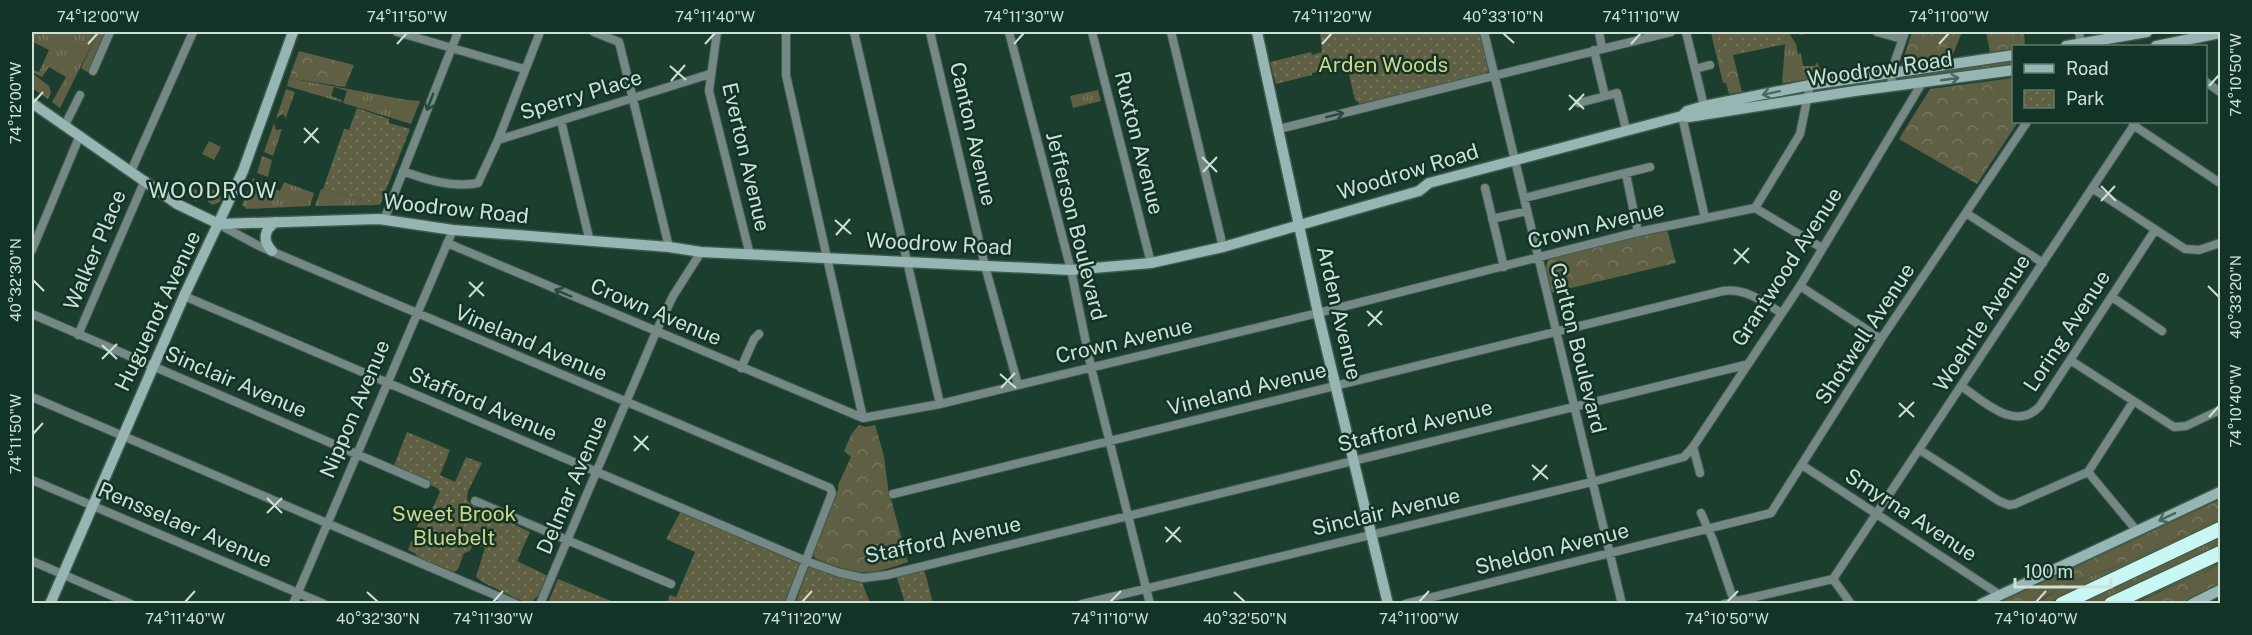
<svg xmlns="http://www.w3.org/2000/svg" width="2252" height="635" viewBox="0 0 2252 635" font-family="'Public Sans',sans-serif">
	<defs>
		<pattern id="grass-tufts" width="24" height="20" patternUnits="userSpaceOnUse" patternTransform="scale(1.5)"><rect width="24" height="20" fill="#5f6043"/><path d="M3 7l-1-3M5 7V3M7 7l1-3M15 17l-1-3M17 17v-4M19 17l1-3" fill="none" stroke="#75765d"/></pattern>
		<pattern id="forest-crowns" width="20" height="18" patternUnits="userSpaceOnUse" patternTransform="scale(1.5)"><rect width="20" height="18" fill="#5f6043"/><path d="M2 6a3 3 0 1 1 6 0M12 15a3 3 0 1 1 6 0" fill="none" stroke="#75765d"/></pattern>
		<pattern id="park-dots" width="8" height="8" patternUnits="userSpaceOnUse" patternTransform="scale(1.5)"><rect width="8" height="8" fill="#5f6043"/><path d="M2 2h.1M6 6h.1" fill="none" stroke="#75765d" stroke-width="1.8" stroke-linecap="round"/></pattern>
	</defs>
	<rect width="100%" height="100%" fill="#1c3e2f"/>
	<path fill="url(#grass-tufts)" d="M32,32h66l-38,76 -8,-6 14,-25 -17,-10 -7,10 -8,-4v-3l5,2 10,-22 -16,-8 -1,3z
		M1786,32h20v2l-6,1 -4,-3 -6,3 6,9 2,10 3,-1 2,13h12l2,-4 4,9 13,5 -52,7z
		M2013,59v5l-105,15 -1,-4 75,-9z
		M32,73l17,13 2,7 -3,6 -16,-11z
		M289,78l118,22 13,1 -9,23 -68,-21 4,-12 -13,-4 -3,9 11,4 -1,2 -54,-16z
		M286,89l9,3 -10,28v-4l-3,-2 -6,5z
		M1098,90l3,11 -28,7 -3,-12z
		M274,123l2,7 6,-1 -9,27 -9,-4z
		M262,156l10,4 -4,17 -11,-4z
		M253,178l27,13 4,-9 30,11 -4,13 -63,3 -5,-4z
		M321,189h2l57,16 -65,1z
		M2220,498v2l-222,103 -4,1z
		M2220,518v5l-172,80 -13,1 27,-17 73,-28z
		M2220,535v12l-4,4 -112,52 -30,1z
		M2220,561l-18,14 -9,1 -59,27 -5,1z"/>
	<path fill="url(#forest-crowns)" d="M98,32h9l-18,41 -8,-5z
		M1711,32h75l-1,12 -52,11 9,37 -13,2 -3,-11h-3z
		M1912,32h50l-12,30 -34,5 -2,-3 -13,2z
		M1986,32h38l1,14h-11l-1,7 -22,5z
		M299,51l55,14 -9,22 -56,-9z
		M2013,78l1,44h4l-41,62 -78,-45 31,-50z
		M1667,230l9,33 -126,30 -5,-23 4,-13z
		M859,425l7,2 9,-2 9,31 4,32 20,74c-43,15 -50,13 -92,-3l-3,-4 25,-65v-5l13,-28 -7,-6 8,-18z
		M2220,500v18l-85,41 -73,28 -27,16h-37z
		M2220,562v23l-39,18 -47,1 59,-28 9,-1z"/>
	<path fill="url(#park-dots)" d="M1320,32h161l8,38 -5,5 -124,29 -5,-4 -8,-34 -35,7v2l-36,9 -6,-22 41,-10 1,3 10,-3z
		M1711,32h75l-1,12 -52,11 -1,-5 -16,4z
		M357,108l32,11v4l21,6 -30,76 -57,-16 21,-60 5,1z
		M407,432l43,18 -10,25 15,7 11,-25 16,6 -14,28 -1,9 4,4 59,28 -13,29 31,15 -7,16 -8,9 -9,1 -42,-20 -6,-5 9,-29 -11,-5 -4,8 -6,2 -6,16 -4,3 -37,-15 -1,-3 -8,-4 12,-30 -10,-5 2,-6 17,7 11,-24 -3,-4 -44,-20z
		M681,511l120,52 -17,40h-117l3,-8 6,2 19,-45 -29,-13z
		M808,568h4l50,14 8,21 -68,1 -6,-3z
		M924,569l9,34h-28l-9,-28z
		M558,579l58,24h-68z"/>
	<path fill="#5f6043" d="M209,141l12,6 -7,13 -12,-6z
		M192,181l2,8 3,1v12l-13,-8z
		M208,187l13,7 -1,8 -7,3 -5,-3 -3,-12z"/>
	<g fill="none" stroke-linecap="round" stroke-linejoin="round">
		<defs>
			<path id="street" d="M397,32l127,37
				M594,32l25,10 50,205
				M717,32l-8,59 41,164
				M786,32v43l77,343
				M854,32l86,372
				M930,32l55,234 33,119
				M1009,32l62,238 20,97 59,237
				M1092,32l59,231
				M1171,32l52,215
				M1484,32l138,572
				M1599,32l3,16
				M1686,32l18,74
				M1877,32l25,7
				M2079,32l2,11
				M1594,50l11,46
				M1695,69l15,-4
				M93,71l17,-39
				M2206,82l14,10
				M1892,86l-1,-13 14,-41
				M1579,103l38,-10 9,36
				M1682,116l23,102
				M561,121l29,121
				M65,125l15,-30
				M2133,125l87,58
				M1279,129l392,-97
				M498,140l212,-66
				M131,171l62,-139
				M403,171c23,9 51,17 75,12l20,-43 42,-108
				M1626,174l12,58
				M1485,188l19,79
				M2092,188l93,61 14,1 21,-7
				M1524,198l126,-31
				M1755,208l45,-74 10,-49
				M1966,213l77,50
				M1492,219l35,-8
				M384,220l74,-188
				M220,225l39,21 571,242 2,5 -43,111
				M447,243l416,175 77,-14 378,-91 320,-81 117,-24 67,40
				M32,250l48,-115
				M1800,286l81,53
				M184,296l622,265 34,12 23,5 24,-3 858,-210
				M2112,297l50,34
				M32,314l394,170
				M78,335l67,-155
				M2070,360l104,67 12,-1 34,-16
				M741,368l13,-29 5,-5
				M1961,386c23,15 54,47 79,20l115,-176
				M32,397l484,207
				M1693,447l7,26
				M1920,450l79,51 10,4 6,-1 73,-32 45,-70
				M1802,465l198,130
				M2088,472l49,59
				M32,480l292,124
				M893,494l830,-203c23,-3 39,10 58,22
				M475,501l196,83
				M1701,513l12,27 22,64
				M32,561l99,43
				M1833,579l18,25
				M293,604l160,-374
				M540,604l116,-272 17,-36 28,-44
				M1082,604l510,-122 92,-25 9,-10 107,-161 122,-203
				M1405,604l366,-91 110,-174 146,-217
				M1724,604l109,-25 303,-457"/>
			<path id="secondary" d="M1257,32l61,281 70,291
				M2066,46l81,-14
				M2156,46l64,-13
				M32,103l145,101 42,20 160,-5 74,11 216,17 32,5 370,18 80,-7 72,-16 196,-56 10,-8 253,-67 7,1 166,-26 159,-21
				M1682,116l5,-5 17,-5 106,-21 204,-30
				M272,251c-10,-10 -8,-22 4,-29
				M50,604l134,-308 59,-125 50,-139
				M1981,604l239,-112
				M2192,604l28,-14"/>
			<path id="highway" d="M2062,604l158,-75
				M2111,604l109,-51"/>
		</defs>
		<use href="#street" stroke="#3c5b4d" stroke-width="10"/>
		<use href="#secondary" stroke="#3c5b4d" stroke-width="13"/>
		<use href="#highway" stroke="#3c5b4d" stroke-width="16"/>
		<use href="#street" stroke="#758886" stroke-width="8"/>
		<use href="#secondary" stroke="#97b5b2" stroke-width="10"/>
		<use href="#highway" stroke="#c9f8f4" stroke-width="14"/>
	</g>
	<defs><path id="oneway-shaft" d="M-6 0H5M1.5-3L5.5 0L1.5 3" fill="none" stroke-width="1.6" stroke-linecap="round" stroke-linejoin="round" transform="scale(1.5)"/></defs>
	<g stroke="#47685e">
		<use href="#oneway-shaft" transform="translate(1950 79) rotate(-8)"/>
		<use href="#oneway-shaft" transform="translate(1771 93) rotate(168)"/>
		<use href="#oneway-shaft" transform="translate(2167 517) rotate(155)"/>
	</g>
	<g stroke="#2a493e">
		<use href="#oneway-shaft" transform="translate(430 102) rotate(111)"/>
		<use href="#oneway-shaft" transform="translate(1335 115) rotate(-14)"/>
		<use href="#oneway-shaft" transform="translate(563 293) rotate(-157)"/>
	</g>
	<path fill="none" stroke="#cee1d7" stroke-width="2" d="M1503,33l11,10M88,44l10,-11M397,44l10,-11M705,44l10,-11M1014,44l10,-11M1322,44l10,-11M1631,44l10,-11M1939,44l10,-11M670,66l16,14M671,81l14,-16M2209,86l10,-11M1569,95l15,14M33,103l10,-11M1569,110l15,-16M304,128l15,15M304,143l14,-15M1202,157l15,15M1203,172l14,-15M2101,186l15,15M2101,201l14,-15M835,220l16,14M836,235l14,-16M1734,249l15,14M1734,264l15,-16M33,280l11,11M469,282l15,14M2208,286l11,11M469,297l14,-15M1367,311l15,14M1368,326l14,-15M102,345l15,14M102,359l15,-15M1000,374l16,14M1001,388l14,-15M1899,403l15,14M1899,417l15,-15M2209,417l10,-11M33,434l10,-11M634,436l15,14M634,451l14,-15M1532,465l16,14M1533,480l14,-15M267,498l15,15M267,513l15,-15M1165,527l16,15M1166,542l14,-15M367,592l11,10M1234,592l11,10M185,602l10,-11M493,602l10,-11M802,602l10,-11M1110,602l11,-11M1419,602l10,-11M1727,602l11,-11M2036,602l10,-11"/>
	<g text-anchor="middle" stroke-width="5" stroke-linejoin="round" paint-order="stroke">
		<g font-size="21" fill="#d3d689" stroke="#113426">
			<text x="1383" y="72">Arden Woods</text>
			<text x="454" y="521">Sweet Brook<tspan x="454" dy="24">Bluebelt</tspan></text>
		</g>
		<g font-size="21" fill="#cee1d7" stroke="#113426">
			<text transform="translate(1880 69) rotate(-8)" y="7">Woodrow Road</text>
			<text transform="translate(581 95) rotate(-17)" y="7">Sperry Place</text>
			<text transform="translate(973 134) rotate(77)" y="7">Canton Avenue</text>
			<text transform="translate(1139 143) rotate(76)" y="7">Ruxton Avenue</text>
			<text transform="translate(746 157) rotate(77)" y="7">Everton Avenue</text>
			<text transform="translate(1408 172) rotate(-17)" y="7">Woodrow Road</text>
			<text transform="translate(456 209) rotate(6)" y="7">Woodrow Road</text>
			<text transform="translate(1596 225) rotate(-14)" y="7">Crown Avenue</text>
			<text transform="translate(1076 226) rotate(76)" y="7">Jefferson Boulevard</text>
			<text transform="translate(939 244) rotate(3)" y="7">Woodrow Road</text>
			<text transform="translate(95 250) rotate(-67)" y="7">Walker Place</text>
			<text transform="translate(1787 267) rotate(-57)" y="7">Grantwood Avenue</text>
			<text transform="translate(158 311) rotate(-65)" y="7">Huguenot Avenue</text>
			<text transform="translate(656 312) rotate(23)" y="7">Crown Avenue</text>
			<text transform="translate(1339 313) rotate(77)" y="7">Arden Avenue</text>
			<text transform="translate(1982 323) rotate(-57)" y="7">Woehrle Avenue</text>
			<text transform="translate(2067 331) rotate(-57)" y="7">Loring Avenue</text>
			<text transform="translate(1865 334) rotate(-57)" y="7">Shotwell Avenue</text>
			<text transform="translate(1124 341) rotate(-13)" y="7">Crown Avenue</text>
			<text transform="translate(531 343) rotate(23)" y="7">Vineland Avenue</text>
			<text transform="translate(1578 348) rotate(76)" y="7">Carlton Boulevard</text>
			<text transform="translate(236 382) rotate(23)" y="7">Sinclair Avenue</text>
			<text transform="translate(1247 389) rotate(-14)" y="7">Vineland Avenue</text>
			<text transform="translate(483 404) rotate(23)" y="7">Stafford Avenue</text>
			<text transform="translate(355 409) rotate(-67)" y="7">Nippon Avenue</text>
			<text transform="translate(1415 426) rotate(-14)" y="7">Stafford Avenue</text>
			<text transform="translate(572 485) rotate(-67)" y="7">Delmar Avenue</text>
			<text transform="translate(1386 512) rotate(-13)" y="7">Sinclair Avenue</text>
			<text transform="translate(1911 515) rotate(33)" y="7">Smyrna Avenue</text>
			<text transform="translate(185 525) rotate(23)" y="7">Rensselaer Avenue</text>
			<text transform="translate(943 540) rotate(-12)" y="7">Stafford Avenue</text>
			<text transform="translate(1552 549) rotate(-14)" y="7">Sheldon Avenue</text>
		</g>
		<g font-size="22" letter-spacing="1.5" fill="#cee1d7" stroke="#113426">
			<text x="213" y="198">WOODROW</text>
		</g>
	</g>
	<rect width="2252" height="635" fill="none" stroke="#113426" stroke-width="66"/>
	<rect x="2012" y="45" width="195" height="78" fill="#113426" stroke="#5d796d" stroke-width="1.5"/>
	<rect x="2024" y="64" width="30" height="9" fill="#97b5b2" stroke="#5d796d" stroke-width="1.5"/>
	<text x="2066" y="75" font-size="18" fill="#cee1d7">Road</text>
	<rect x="2024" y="90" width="30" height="18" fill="url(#park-dots)" stroke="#5d796d" stroke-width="1.5"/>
	<text x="2066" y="105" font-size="18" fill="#cee1d7">Park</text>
	<path d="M2015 578v9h96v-9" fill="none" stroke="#cee1d7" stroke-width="3"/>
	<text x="2024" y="578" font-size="18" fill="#cee1d7" stroke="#113426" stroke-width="4.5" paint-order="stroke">100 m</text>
	<rect x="33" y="33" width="2186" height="569" fill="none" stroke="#cee1d7" stroke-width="2"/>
	<g font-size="15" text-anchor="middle" fill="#cee1d7">
		<text x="98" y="22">74°12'00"W</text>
		<text x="407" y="22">74°11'50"W</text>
		<text x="715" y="22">74°11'40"W</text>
		<text x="1024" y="22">74°11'30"W</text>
		<text x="1332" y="22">74°11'20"W</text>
		<text x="1503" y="22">40°33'10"N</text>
		<text x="1641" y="22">74°11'10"W</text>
		<text x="1949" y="22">74°11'00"W</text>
		<text transform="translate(2236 75) rotate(-90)" y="5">74°10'50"W</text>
		<text transform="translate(16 103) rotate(-90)" y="5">74°12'00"W</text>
		<text transform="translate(16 280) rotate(-90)" y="5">40°32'30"N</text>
		<text transform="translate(2236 297) rotate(-90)" y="5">40°33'20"N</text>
		<text transform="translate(2236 406) rotate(-90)" y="5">74°10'40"W</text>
		<text transform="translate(16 434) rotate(-90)" y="5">74°11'50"W</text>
		<text x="185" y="624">74°11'40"W</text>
		<text x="378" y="624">40°32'30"N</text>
		<text x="493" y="624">74°11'30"W</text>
		<text x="802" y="624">74°11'20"W</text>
		<text x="1110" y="624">74°11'10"W</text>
		<text x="1245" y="624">40°32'50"N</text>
		<text x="1419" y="624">74°11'00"W</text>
		<text x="1727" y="624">74°10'50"W</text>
		<text x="2036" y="624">74°10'40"W</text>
	</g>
</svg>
